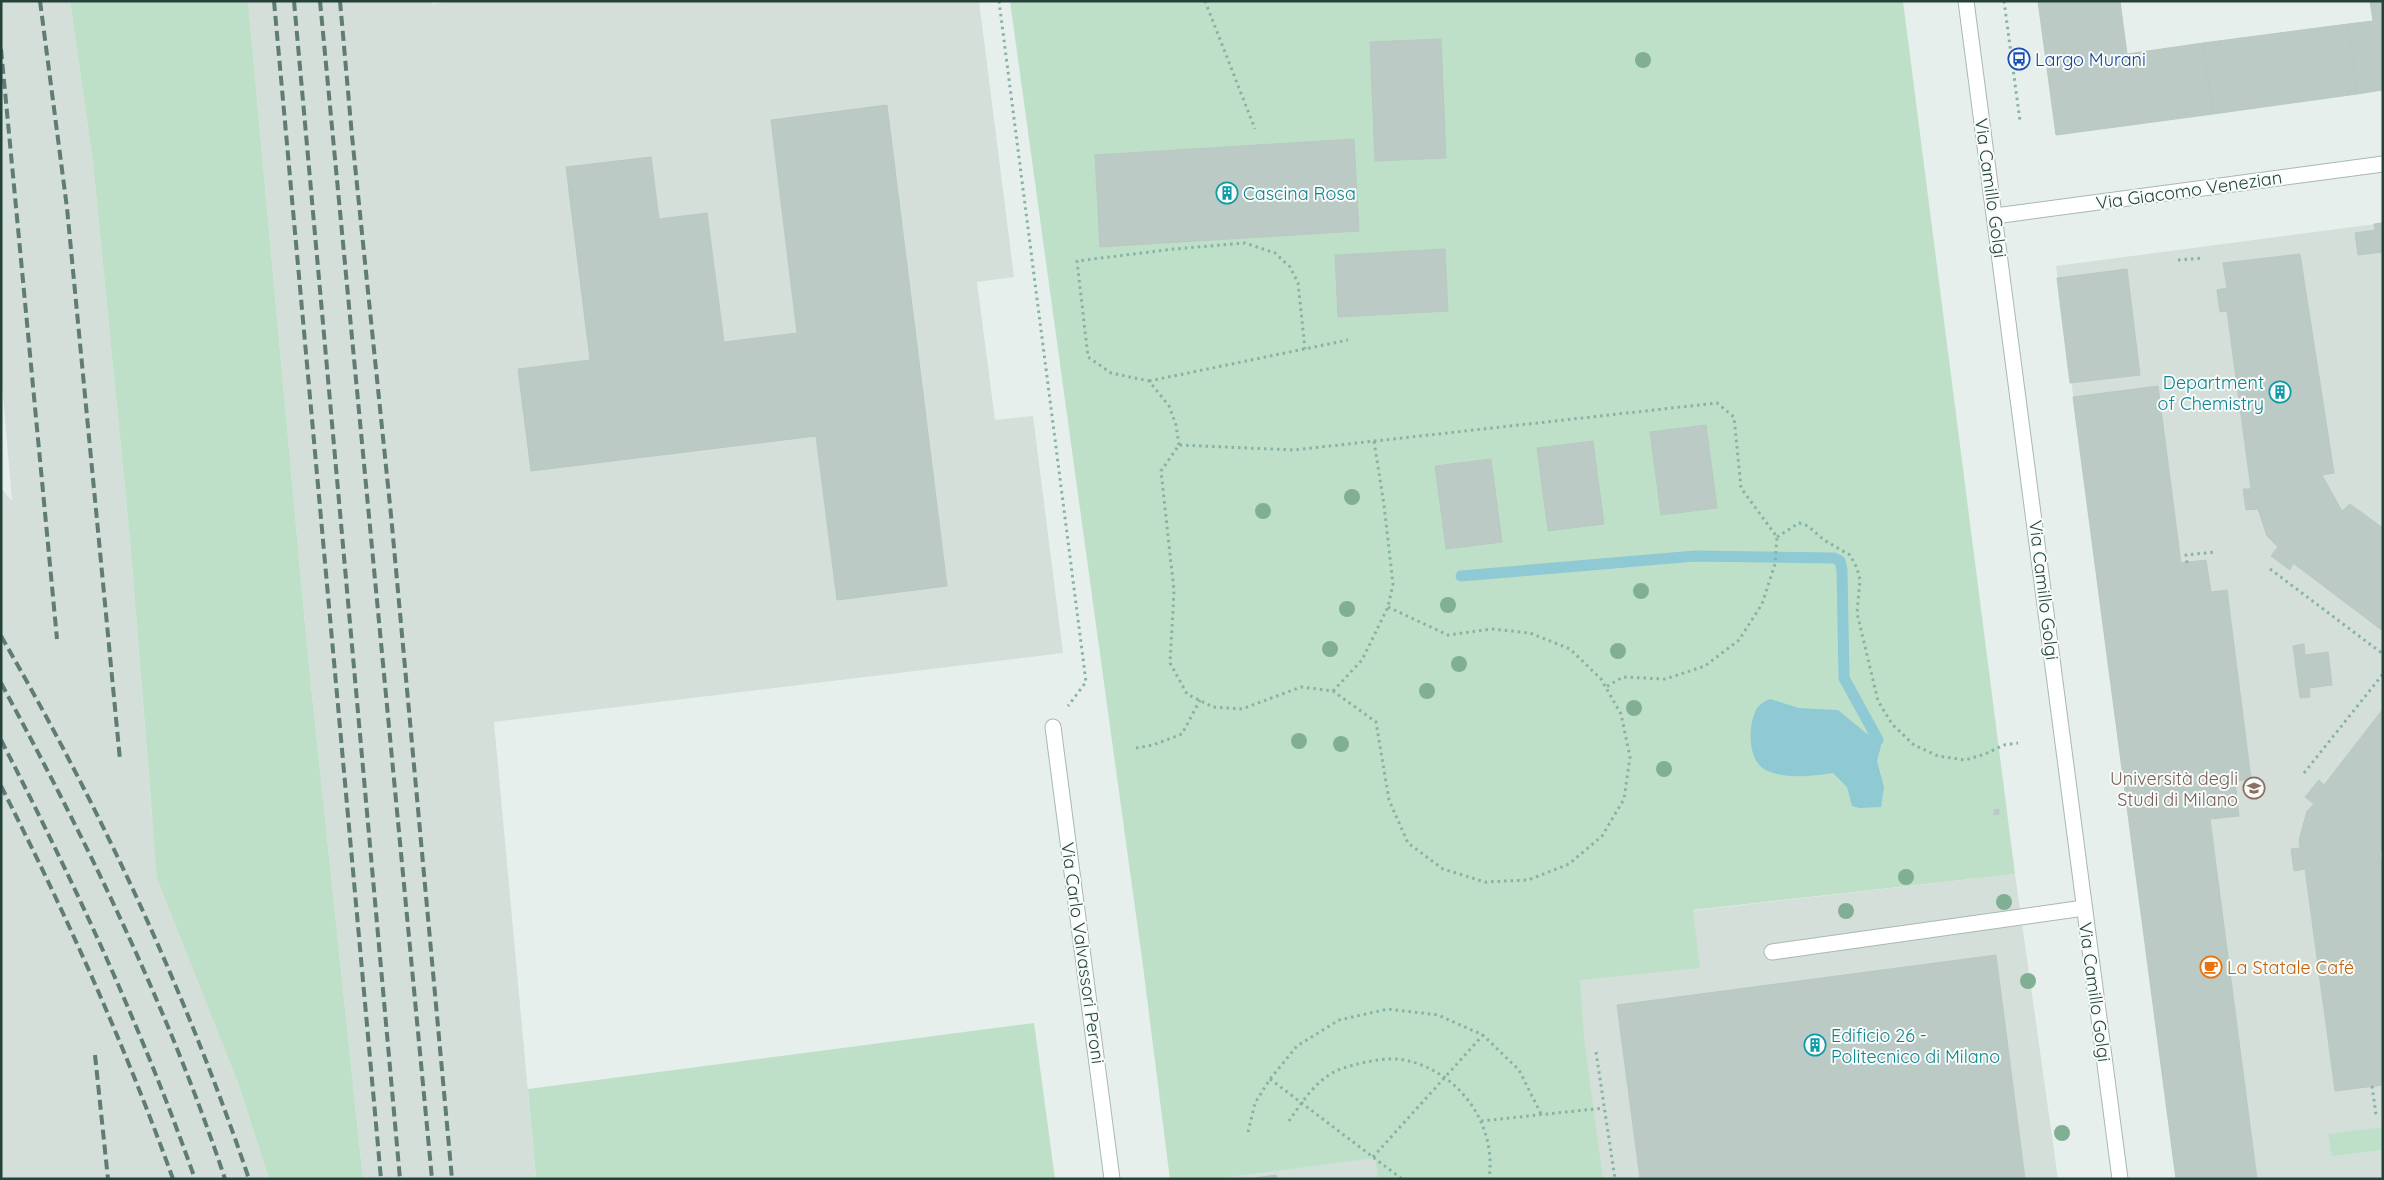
<svg xmlns="http://www.w3.org/2000/svg" width="2384" height="1180" font-family="Quicksand,sans-serif">
  <style>
    .built { fill: #d4dfda }
    .green { fill: #bfe0c8 }
    .water { fill: #8ec9d4 }
    .lines { fill: none; stroke-linecap: round; stroke-linejoin: round }
    .stream { stroke: #8ec9d4; stroke-width: 11 }
    .building { fill: #bbcac4; stroke: #b8c9c2 }
    .minor-casing { stroke: #a8b8b2; stroke-width: 17 }
    .path { stroke: #86b3a5; stroke-width: 3; stroke-dasharray: 2.5 4; stroke-linecap: butt }
    .minor { stroke: #fff; stroke-width: 15 }
    .rail { stroke: #5f7d75; stroke-width: 4; stroke-dasharray: 10 5; stroke-linecap: butt }
    .tree { fill: #80af93 }
    .labels { text-anchor: middle; dominant-baseline: central; stroke-width: 4; stroke-linejoin: round; paint-order: stroke }
    .transit-label { font-size: 18px; fill: #164399; stroke: #f7fbf9; text-anchor: start }
    .street-label { font-size: 18px; fill: #24423a; stroke: #f7fbf9 }
    .culture-label { font-size: 18px; fill: #0d838f; stroke: #f7fbf9; text-anchor: start }
    .education-label { font-size: 18px; fill: #785e54; stroke: #f7fbf9; text-anchor: end }
    .food-label { font-size: 18px; fill: #c56008; stroke: #f7fbf9; text-anchor: start }
  </style>
  <rect width="100%" height="100%" fill="#e6efeb"/>
  <g class="built">
    <polygon points="1,1 70,1 93,163 130,540 152,818 269,1179 1,1179 1,488 12,501 1,372"/>
    <polygon points="248,1 431,1 432,4 454,1 979,1 1014,277 977,282 995,420 1033,416 1063,653 494,722 536,1179 363,1179 308,656"/>
    <polygon points="2383,223 2383,1179 2176,1179 2056,266"/>
    <polygon points="2015,874 2058,1179 1170,1179 1144,973"/>
  </g>
  <g class="green">
    <polygon points="70,1 248,1 308,656 363,1179 269,1179 237,1080 157,878 130,540 93,163"/>
    <polygon points="1010,1 1903,1 2015,874 1693,910 1700,968 1580,980 1584,1037 1603,1179 1378,1179 1375,1158 1213,1179 1170,1179 1144,973"/>
    <polygon points="1034,1023 1055,1179 536,1179 528,1089"/>
    <polygon points="2383,1127 2383,1150 2332,1156 2328,1134"/>
  </g>
  <path class="water" d="M1770,699L1799,708L1838,710L1866,733L1878,740L1881,746L1877,761L1884,787L1881,807L1860,808L1852,806L1847,787L1833,773C1813,776 1782,780 1764,769C1747,759 1748,723 1757,708C1760,704 1765,701 1770,699Z"/>
  <g class="lines">
    <polyline class="stream" points="1461,576 1695,556 1834,558 1840,561 1842,570 1844,678 1878,740"/>
  </g>
  <g class="building">
    <polygon points="2038,1 2120,1 2127,54 2203,43 2213,114 2056,135"/>
    <polygon points="2370,1 2383,1 2383,95 2382,90 2357,94 2348,24 2373,21"/>
    <polygon points="2348,24 2357,94 2213,114 2203,43"/>
    <polygon points="1441,39 1446,158 1375,161 1370,42"/>
    <polygon points="887,105 947,586 837,600 816,436 531,471 518,369 590,360 566,167 651,157 659,219 707,213 724,342 797,333 771,120"/>
    <polygon points="1354,139 1359,231 1100,247 1095,155"/>
    <polygon points="2383,223 2383,252 2358,255 2355,233 2375,230 2374,224"/>
    <polygon points="1445,249 1448,311 1338,317 1335,255"/>
    <polygon points="2300,254 2334,473 2322,475 2342,511 2350,504 2383,528 2383,631 2293,563 2290,570 2271,556 2278,547 2267,536 2258,509 2246,510 2243,489 2251,489 2227,311 2220,312 2217,290 2227,288 2223,263"/>
    <polygon points="2127,269 2140,375 2070,383 2057,278"/>
    <polygon points="2158,386 2181,563 2206,560 2211,592 2227,590 2251,779 2235,781 2239,816 2210,819 2257,1179 2176,1179 2073,397"/>
    <polygon points="1706,425 1717,508 1661,515 1650,432"/>
    <polygon points="1593,441 1604,524 1548,531 1537,448"/>
    <polygon points="1491,459 1502,542 1446,549 1435,466"/>
    <polygon points="2304,644 2305,655 2328,652 2332,685 2309,688 2310,697 2300,698 2293,646"/>
    <polygon points="2383,709 2383,850 2380,854 2383,874 2383,1085 2335,1091 2305,869 2294,871 2291,849 2300,848 2299,840 2307,811 2314,804 2305,797 2319,780 2324,785"/>
    <polygon points="1999,809 1999,814 1994,815 1994,810"/>
    <polygon points="1996,955 2025,1179 1640,1179 1617,1005"/>
    <polygon points="1276,1175 1277,1179 1247,1179"/>
  </g>
  <g class="lines">
    <g class="minor-casing">
      <g id="minor">
        <polyline points="1966,1 2120,1179"/>
        <polyline points="1995,216 2383,164"/>
        <polyline points="1053,727 1112,1179"/>
        <polyline points="1772,952 2084,908"/>
      </g>
    </g>
    <g class="path">
      <polyline points="999,1 1086,682 1068,706"/>
      <polyline points="1205,1 1255,129"/>
      <polyline points="2004,1 2020,121"/>
      <polyline points="2178,260 2203,258"/>
      <polyline points="1149,381 1348,340"/>
      <polyline points="1179,445 1176,425 1169,406 1149,381 1111,373 1088,357 1077,261 1174,249 1245,243 1275,253 1290,267 1298,283 1305,349"/>
      <polyline points="1777,537 1799,523 1808,526 1824,540 1850,555 1857,568 1860,580 1857,613 1878,701 1892,724 1914,745 1938,756 1965,760 1985,754 2004,745 2018,743"/>
      <polyline points="2187,563 2186,555 2215,552"/>
      <polyline points="2270,569 2383,654"/>
      <polyline points="1388,607 1448,635 1492,629 1530,633 1570,649 1601,679 1621,714 1630,757 1624,799 1602,836 1569,864 1528,880 1485,882 1443,869 1408,843 1389,800 1376,722 1333,691 1301,687 1242,709 1213,707 1187,694 1170,663 1174,591 1161,471 1179,445 1294,450 1717,403 1734,417 1741,488 1777,537 1775,564 1762,604 1739,640 1705,666 1665,679 1623,677 1606,687"/>
      <polyline points="1333,691 1362,660 1388,607 1393,584 1384,505 1374,441"/>
      <polyline points="1136,748 1153,745 1182,734 1200,700"/>
      <polyline points="2304,773 2383,674"/>
      <polyline points="1596,1052 1615,1179"/>
      <polyline points="1270,1079 1402,1179"/>
      <polyline points="2372,1086 2376,1115"/>
      <path d="M1289,1121C1302,1102 1316,1080 1338,1070C1357,1063 1390,1055 1409,1061C1461,1074 1497,1126 1489,1179"/>
      <polyline points="1481,1121 1604,1108"/>
      <polyline points="1248,1132 1255,1103 1270,1079 1297,1046 1339,1020 1388,1009 1438,1015 1483,1035 1519,1070 1541,1114"/>
      <polyline points="1373,1157 1483,1035"/>
    </g>
    <use href="#minor" class="minor"/>
    <g class="rail">
      <polyline points="40,1 67,208 120,760"/>
      <polyline points="274,1 381,1179"/>
      <polyline points="294,1 400,1179"/>
      <polyline points="320,1 432,1179"/>
      <polyline points="340,1 352,136 391,515 452,1179"/>
      <polyline points="1,49 57,639"/>
      <path d="M1,636C100,807 186,992 249,1179"/>
      <path d="M1,683C87,842 168,1007 225,1179"/>
      <path d="M1,740C74,882 142,1028 195,1179"/>
      <path d="M1,786C66,914 124,1043 173,1179"/>
      <polyline points="95,1055 108,1179"/>
    </g>
  </g>
  <g class="tree">
    <circle cx="1643" cy="60" r="8"/>
    <circle cx="1352" cy="497" r="8"/>
    <circle cx="1263" cy="511" r="8"/>
    <circle cx="1641" cy="591" r="8"/>
    <circle cx="1448" cy="605" r="8"/>
    <circle cx="1347" cy="609" r="8"/>
    <circle cx="1330" cy="649" r="8"/>
    <circle cx="1618" cy="651" r="8"/>
    <circle cx="1459" cy="664" r="8"/>
    <circle cx="1427" cy="691" r="8"/>
    <circle cx="1634" cy="708" r="8"/>
    <circle cx="1299" cy="741" r="8"/>
    <circle cx="1341" cy="744" r="8"/>
    <circle cx="1664" cy="769" r="8"/>
    <circle cx="1906" cy="877" r="8"/>
    <circle cx="2004" cy="902" r="8"/>
    <circle cx="1846" cy="911" r="8"/>
    <circle cx="2028" cy="981" r="8"/>
    <circle cx="2062" cy="1133" r="8"/>
  </g>
  <defs>
    <g id="bus-ring" transform="scale(1.125)"><circle r="9.5" fill="#f7fbf9" stroke="#1a4fb4" stroke-width="1.5"/><path d="M-5-6H5V4H4V6H2V4H-2V6H-4V4H-5ZM-3.5-4V0h7V-4ZM-3.5 1.2v1.5H-2V1.2ZM2 1.2v1.5H3.5V1.2Z" fill="#1a4fb4"/></g>
    <g id="building-ring" transform="scale(1.125)"><circle r="9.5" fill="#f7fbf9" stroke="#0f9aa8" stroke-width="1.5"/><path d="M-4-6H4V6H1V3H-1V6H-4ZM-2.5-4.3h1.7v1.8h-1.7ZM.8-4.3h1.7v1.8H.8ZM-2.5-1h1.7V.8h-1.7ZM.8-1h1.7V.8H.8Z" fill="#0f9aa8"/></g>
    <g id="university-ring" transform="scale(1.125)"><circle r="9.5" fill="#f7fbf9" stroke="#8d6e63" stroke-width="1.5"/><path d="M0-5L7-2L0 1L-7-2ZM-4 1L0 2.5L4 1V4Q0 6-4 4Z" fill="#8d6e63"/></g>
    <g id="cafe-ring" transform="scale(1.125)"><circle r="9.5" fill="#f7fbf9" stroke="#e8710a" stroke-width="1.5"/><path d="M-5.5-4.5H6V0H3Q3 3.5 0 3.5H-2.5Q-5.5 3.5-5.5 0ZM3-3.2v2h1.7v-2ZM-6 4.5H4V6H-6Z" fill="#e8710a"/></g>
  </defs>
  <g fill-rule="evenodd">
    <use href="#bus-ring" x="2019" y="59"/>
    <use href="#building-ring" x="1227" y="193"/>
    <use href="#building-ring" x="2280" y="392"/>
    <use href="#university-ring" x="2254" y="788"/>
    <use href="#cafe-ring" x="2211" y="967"/>
    <use href="#building-ring" x="1815" y="1045"/>
  </g>
  <g class="labels">
    <g class="transit-label">
      <text x="2035" y="59">Largo Murani</text>
    </g>
    <g class="street-label">
      <text transform="translate(1991 188) rotate(82)">Via Camillo Golgi</text>
      <text transform="translate(2189 190) rotate(-8)">Via Giacomo Venezian</text>
      <text transform="translate(2044 590) rotate(83)">Via Camillo Golgi</text>
      <text transform="translate(1083 953) rotate(82)">Via Carlo Valvassori Peroni</text>
      <text transform="translate(2095 992) rotate(82)">Via Camillo Golgi</text>
    </g>
    <g class="culture-label">
      <text x="1243" y="193">Cascina Rosa</text>
      <text x="2264" y="382" text-anchor="end">Department<tspan x="2264" dy="21">of Chemistry</tspan></text>
      <text x="1831" y="1035">Edificio 26 -<tspan x="1831" dy="21">Politecnico di Milano</tspan></text>
    </g>
    <g class="education-label">
      <text x="2238" y="778">Università degli<tspan x="2238" dy="21">Studi di Milano</tspan></text>
    </g>
    <g class="food-label">
      <text x="2227" y="967">La Statale Café</text>
    </g>
  </g>
  <rect width="2384" height="1180" fill="none" stroke="#24423a" stroke-width="5"/>
</svg>
